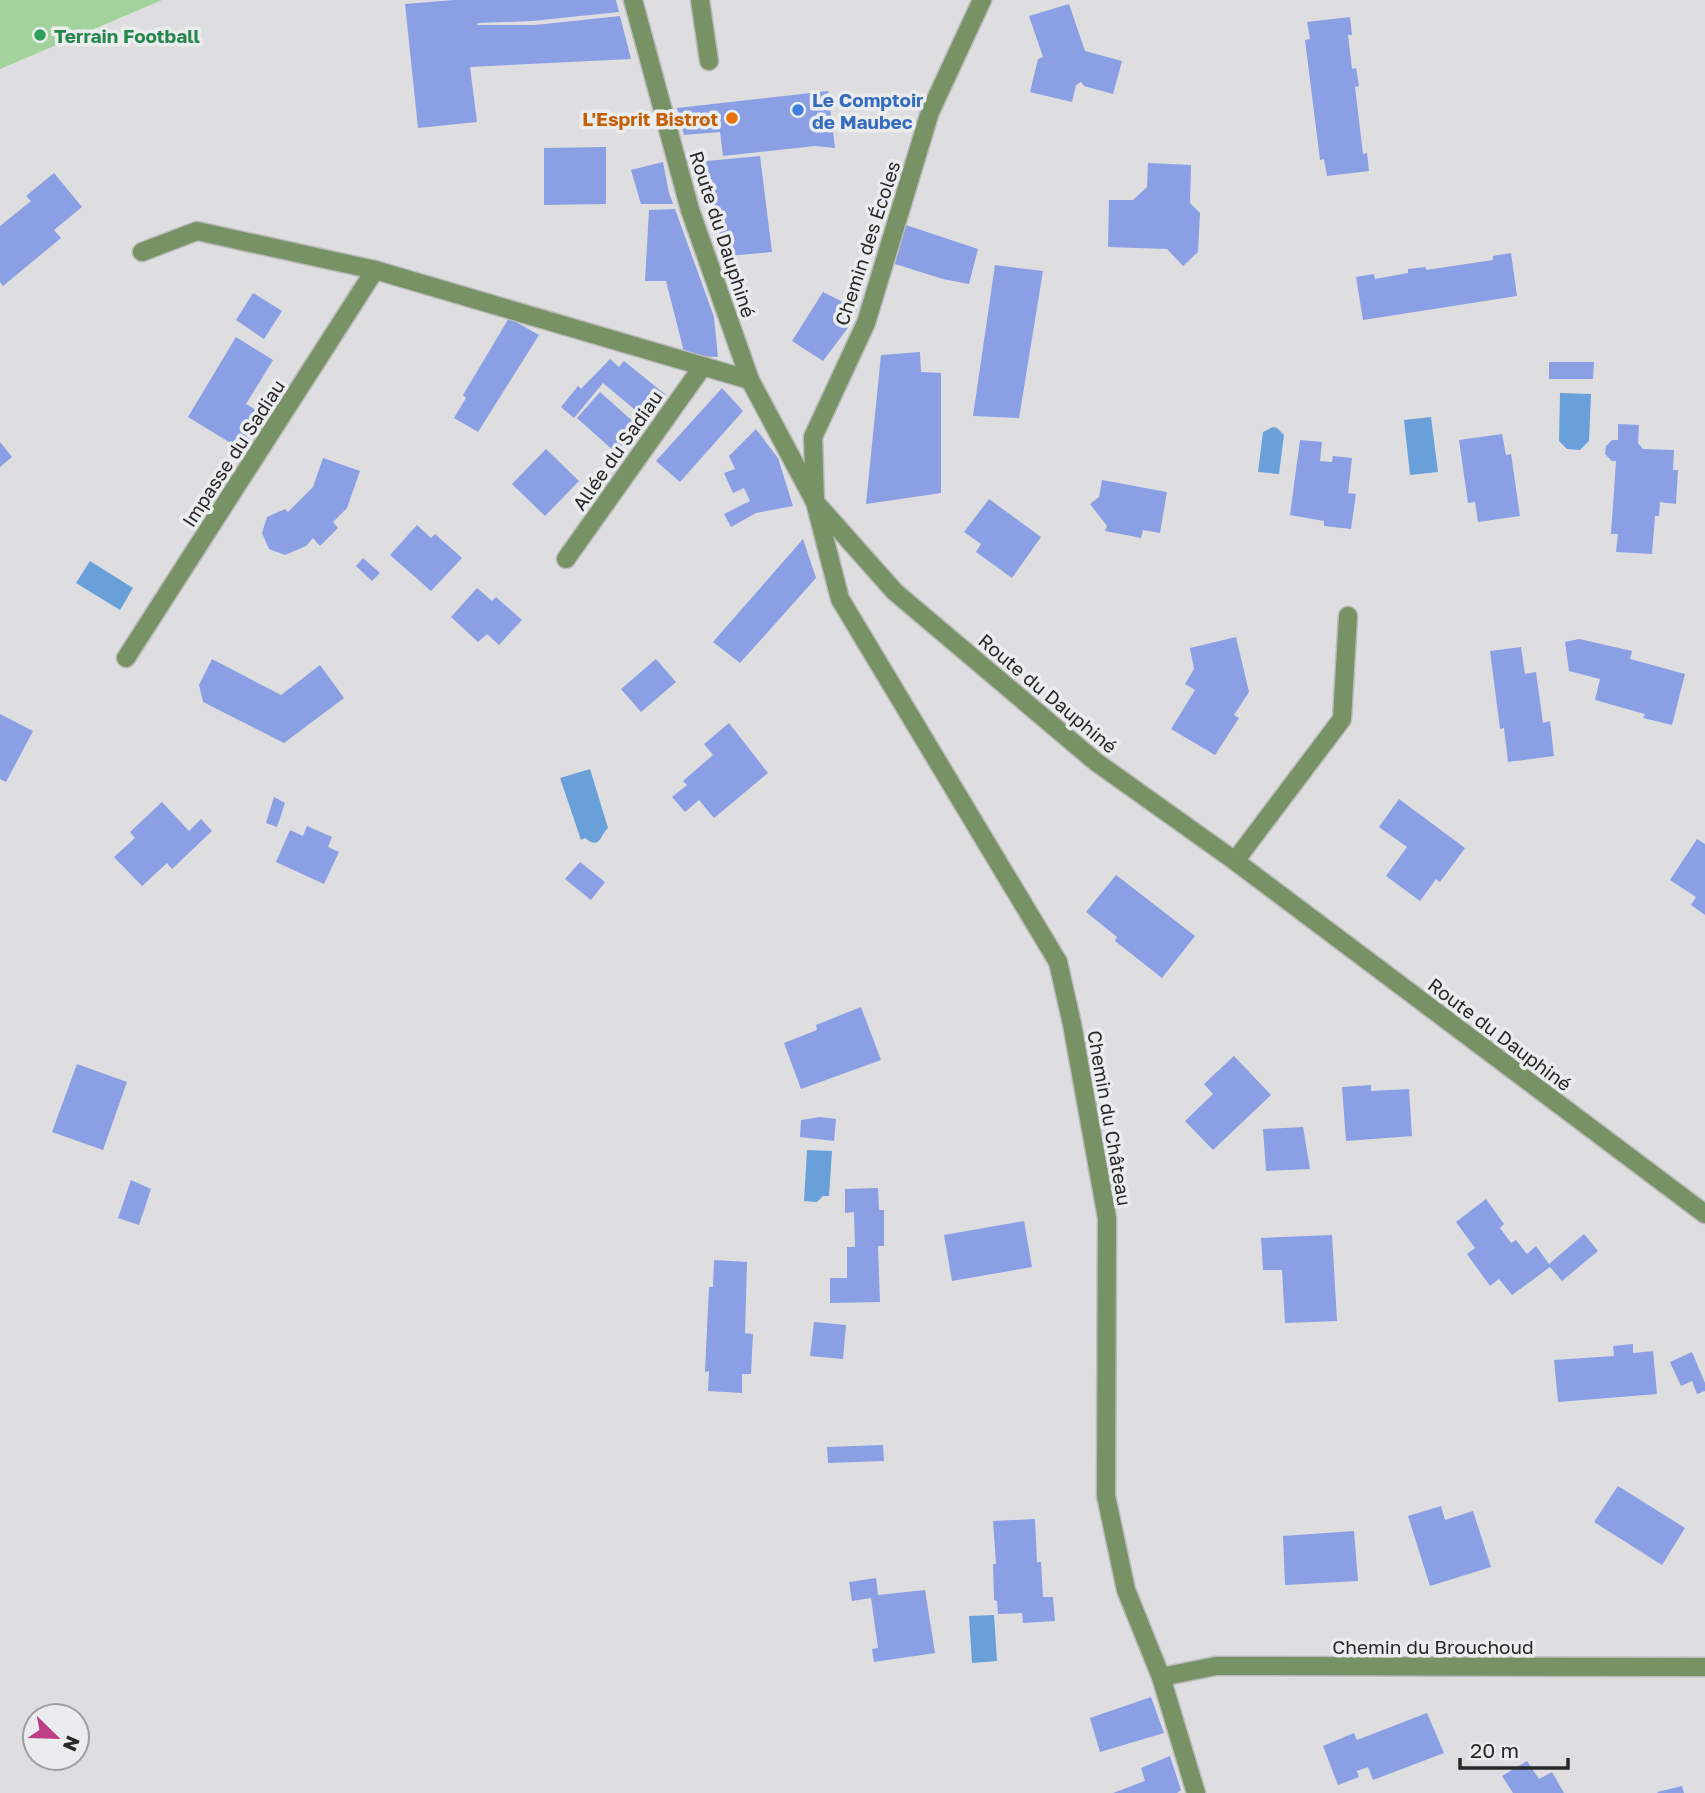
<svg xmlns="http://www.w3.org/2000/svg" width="1705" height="1793" font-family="'Golos Text',sans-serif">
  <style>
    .green { fill: #a3d29c }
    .water { fill: #69a0da }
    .building { fill: #8a9fe4 }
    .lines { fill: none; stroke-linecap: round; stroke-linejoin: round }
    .minor-casing { stroke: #bababb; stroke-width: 21 }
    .minor { stroke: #779365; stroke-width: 18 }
    .leisure-dot { fill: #2e9e5b; stroke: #ebeced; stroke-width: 2.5 }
    .shop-dot { fill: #3f7fe0; stroke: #ebeced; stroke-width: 2.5 }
    .food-dot { fill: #e8710a; stroke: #ebeced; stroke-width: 2.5 }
    .labels { text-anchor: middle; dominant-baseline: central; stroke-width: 7; stroke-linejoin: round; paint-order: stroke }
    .leisure-label { font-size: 19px; font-weight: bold; fill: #27864d; stroke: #ebeced; text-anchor: start }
    .shop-label { font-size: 19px; font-weight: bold; fill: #366cbe; stroke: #ebeced; text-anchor: start }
    .food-label { font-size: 19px; font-weight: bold; fill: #c56008; stroke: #ebeced; text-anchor: end }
    .street-label { font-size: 19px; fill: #282829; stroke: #ebeced }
  </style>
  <rect width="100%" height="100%" fill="#dedee0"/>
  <polygon class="green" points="0,0 162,0 0,69"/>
  <g class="water">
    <polygon points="1560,393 1591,394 1589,441 1580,450 1567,449 1559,441"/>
    <polygon points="1431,417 1438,472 1410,475 1404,420"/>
    <polygon points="1273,427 1277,428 1284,435 1279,474 1258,472 1263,432"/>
    <polygon points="90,561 133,588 120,610 76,583"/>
    <path d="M590,769L608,828C600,834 601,851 585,838L581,840L560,778Z"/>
    <polygon points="807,1150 832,1151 829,1196 823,1196 817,1202 804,1201"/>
    <polygon points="994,1615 997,1661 972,1663 969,1616"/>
  </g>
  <g class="building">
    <polygon points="454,0 616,0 619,12 532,21 478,23 477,25 535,25 620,16 631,59 470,67 477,122 418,128 405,4"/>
    <polygon points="1069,4 1085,51 1122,61 1113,94 1084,86 1081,82 1076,85 1072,102 1030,92 1038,59 1043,57 1029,16"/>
    <polygon points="1350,17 1352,35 1348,35 1352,69 1356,68 1359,86 1355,87 1363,154 1367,153 1369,171 1327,176 1324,159 1320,160 1305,40 1310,39 1307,22"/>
    <polygon points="828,91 835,148 815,146 723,156 720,132 684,135 677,108"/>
    <polygon points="606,147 606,204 544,205 544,148"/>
    <polygon points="760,156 772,252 727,256 696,162"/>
    <polygon points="663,162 669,193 673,204 641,204 631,170"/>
    <polygon points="1148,163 1191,165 1190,203 1200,213 1198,252 1183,266 1167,249 1108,247 1109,200 1133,200 1147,187"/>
    <polygon points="54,173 82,207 54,230 61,238 3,286 0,282 0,226 31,201 26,196"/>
    <polygon points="675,209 714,317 718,357 685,356 666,281 645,281 649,210"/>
    <polygon points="906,225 978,249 969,284 943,279 895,264"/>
    <polygon points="1511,253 1517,296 1363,320 1356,277 1374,274 1375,279 1408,273 1408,269 1426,267 1426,270 1493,260 1493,256"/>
    <polygon points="995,265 1043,271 1019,418 973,416"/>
    <polygon points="823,292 857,309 847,329 823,361 792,341"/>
    <polygon points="253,293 282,311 264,339 236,320"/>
    <polygon points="509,318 539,335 478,432 454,418 466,398 463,395"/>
    <polygon points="236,337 273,360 246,404 264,415 242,450 188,417"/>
    <polygon points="920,352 921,372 941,373 941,493 866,504 881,355"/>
    <polygon points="610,359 619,367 624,361 666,395 646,419 603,383 574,418 561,407 578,386 581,389"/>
    <polygon points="1549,362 1594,362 1593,379 1549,379"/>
    <polygon points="722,388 743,411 680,482 656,461"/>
    <polygon points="600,392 638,426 616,453 577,418"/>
    <polygon points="1618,424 1639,425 1638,443 1643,449 1674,450 1673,470 1678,470 1676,504 1660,502 1659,516 1655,516 1652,554 1616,552 1618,534 1611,534 1616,461 1612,461 1605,454 1606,446 1612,440 1618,440"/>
    <polygon points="756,429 778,458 793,506 756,513 731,527 724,514 750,501 744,488 733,493 724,473 735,469 729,456"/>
    <polygon points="1502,434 1506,455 1511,454 1520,516 1478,522 1475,502 1468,503 1459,440"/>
    <polygon points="1300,440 1322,442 1320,461 1332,462 1333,456 1352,458 1348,493 1356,494 1351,529 1324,526 1324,521 1290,515"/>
    <polygon points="0,442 12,457 0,467"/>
    <polygon points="546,449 579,481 545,516 512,484"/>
    <polygon points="323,458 360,471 347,508 333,522 338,528 320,546 313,538 306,546 285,555 269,549 262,533 267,517 285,509 288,512 313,487"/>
    <polygon points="1102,480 1167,492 1160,533 1143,530 1141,538 1105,531 1107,526 1090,504 1099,497"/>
    <polygon points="989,499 1041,537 1012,578 976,552 981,544 964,532"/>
    <polygon points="417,525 431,538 435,534 462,558 431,591 390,555"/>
    <polygon points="803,539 816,578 740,663 713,642"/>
    <polygon points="363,558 380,573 372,581 356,566"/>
    <polygon points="477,588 492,601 496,597 522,620 499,645 487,634 478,642 451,617"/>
    <polygon points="1236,637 1249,692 1234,715 1239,718 1215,755 1171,729 1195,690 1185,684 1194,669 1190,648"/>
    <polygon points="1579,639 1632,651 1630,659 1685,674 1672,725 1643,718 1645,714 1595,700 1600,679 1569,671 1565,642"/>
    <polygon points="1521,647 1525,674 1536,672 1543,723 1550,721 1554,756 1508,762 1504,728 1500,729 1490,651"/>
    <polygon points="212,659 281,695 320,665 344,698 284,743 203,702 199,685"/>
    <polygon points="656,659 676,682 641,712 621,689"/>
    <polygon points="0,714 33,731 6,782 0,779"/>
    <polygon points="729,723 768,773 714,818 699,800 685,812 672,797 687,785 683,781 713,755 704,744"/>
    <polygon points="274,797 285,803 277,827 266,823"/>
    <polygon points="1399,799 1465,848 1440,882 1436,879 1420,901 1386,876 1407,847 1379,827"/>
    <polygon points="162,802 189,831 201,819 212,831 172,869 167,863 142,886 114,857 135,838 130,832"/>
    <polygon points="307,826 332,837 328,847 339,852 324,884 276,862 290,830 303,836"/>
    <polygon points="1697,839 1705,844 1705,915 1691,905 1696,897 1670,880"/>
    <polygon points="580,862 605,882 591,900 565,879"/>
    <polygon points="1116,875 1195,936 1162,978 1115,941 1117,937 1086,912"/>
    <polygon points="861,1007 881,1060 801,1089 784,1043 817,1030 816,1025"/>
    <polygon points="1234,1056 1271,1095 1213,1150 1185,1121 1213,1094 1204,1084"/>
    <polygon points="77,1064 127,1082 103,1150 52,1132"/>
    <polygon points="1371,1085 1371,1091 1409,1089 1412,1136 1346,1141 1342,1087"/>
    <polygon points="820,1117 836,1119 834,1141 800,1137 801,1120"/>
    <polygon points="1303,1127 1310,1169 1266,1171 1263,1129"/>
    <polygon points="131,1180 151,1189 139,1225 118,1218"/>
    <polygon points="878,1188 879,1210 884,1210 884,1246 878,1246 880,1302 830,1303 830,1278 847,1278 847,1247 855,1247 854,1212 845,1213 845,1189"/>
    <polygon points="1486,1199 1504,1224 1500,1228 1511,1243 1516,1240 1527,1254 1536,1246 1549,1264 1584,1234 1598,1251 1562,1281 1550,1267 1512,1295 1499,1279 1490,1286 1467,1254 1475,1248 1456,1222"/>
    <polygon points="1024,1221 1032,1267 952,1281 944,1235"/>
    <polygon points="1332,1235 1337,1321 1285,1323 1282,1270 1263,1270 1261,1238"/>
    <polygon points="714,1260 747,1262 745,1333 753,1334 751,1374 742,1374 742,1393 708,1391 709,1371 705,1372 709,1287 713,1287"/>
    <polygon points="814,1322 846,1325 843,1359 810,1356"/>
    <polygon points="1633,1344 1633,1353 1653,1351 1657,1394 1558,1402 1554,1360 1614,1356 1613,1346"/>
    <polygon points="1692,1352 1705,1383 1705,1391 1697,1394 1692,1381 1681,1386 1670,1362"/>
    <polygon points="883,1445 884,1461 828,1463 827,1447"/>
    <polygon points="1618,1486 1685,1528 1662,1565 1594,1522"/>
    <polygon points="1441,1506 1445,1520 1473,1511 1491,1567 1430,1586 1408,1516"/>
    <polygon points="1035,1519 1037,1562 1041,1562 1043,1597 1053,1597 1055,1621 1023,1623 1022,1613 998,1614 997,1601 994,1600 993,1564 996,1564 993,1521"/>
    <polygon points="1354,1531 1358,1581 1285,1585 1283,1536"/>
    <polygon points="876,1578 878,1595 925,1590 935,1653 874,1662 872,1649 878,1648 871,1598 852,1601 849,1582"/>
    <polygon points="1151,1697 1164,1733 1100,1752 1090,1718"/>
    <polygon points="1427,1713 1444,1753 1373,1780 1368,1767 1357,1771 1359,1777 1338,1785 1323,1746 1354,1733 1357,1740"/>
    <polygon points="1170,1756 1181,1790 1177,1793 1113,1793 1145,1781 1141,1768"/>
    <polygon points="1527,1761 1539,1779 1552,1772 1564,1793 1513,1793 1502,1776"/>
    <polygon points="1682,1786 1684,1793 1658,1793 1657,1792"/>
  </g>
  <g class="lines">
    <g class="minor-casing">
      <g id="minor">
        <polyline points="633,0 690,210 750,380 815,502 895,592 1096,762 1235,861 1705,1214"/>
        <polyline points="700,0 709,61"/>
        <polyline points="982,0 930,112 866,323 813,437 815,502 840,599 1058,962 1072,1024 1107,1218 1106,1496 1126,1590 1161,1677 1196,1793"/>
        <polyline points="142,252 197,231 375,270 750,380"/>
        <polyline points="566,559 703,366"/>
        <polyline points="126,658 375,270"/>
        <polyline points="1235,861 1342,719 1348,616"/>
        <polyline points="1161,1677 1216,1666 1705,1667"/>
      </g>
    </g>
    <use href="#minor" class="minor"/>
  </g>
  <circle class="leisure-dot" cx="40" cy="35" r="7"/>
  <circle class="shop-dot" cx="798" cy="110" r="7"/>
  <circle class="food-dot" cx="732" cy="118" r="7"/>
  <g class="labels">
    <g class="leisure-label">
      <text x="54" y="35">Terrain Football</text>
    </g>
    <g class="shop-label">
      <text x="812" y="99">Le Comptoir<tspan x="812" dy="22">de Maubec</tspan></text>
    </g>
    <g class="food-label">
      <text x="718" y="118">L'Esprit Bistrot</text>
    </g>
    <g class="street-label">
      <text transform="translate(723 234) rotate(72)">Route du Dauphiné</text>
      <text transform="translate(867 243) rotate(-72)">Chemin des Écoles</text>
      <text transform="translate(617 450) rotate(-55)">Allée du Sadiau</text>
      <text transform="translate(233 453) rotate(-57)">Impasse du Sadiau</text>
      <text transform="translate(1048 693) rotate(40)">Route du Dauphiné</text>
      <text transform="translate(1500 1034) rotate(37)">Route du Dauphiné</text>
      <text transform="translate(1110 1118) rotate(80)">Chemin du Château</text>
      <text x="1433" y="1646">Chemin du Brouchoud</text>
    </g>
  </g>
  <g transform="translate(56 1737) rotate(113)"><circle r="33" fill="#ebeced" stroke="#9d9e9f" stroke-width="2"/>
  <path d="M0-5L12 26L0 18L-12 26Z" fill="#be3d87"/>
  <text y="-10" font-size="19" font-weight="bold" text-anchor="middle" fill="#282829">N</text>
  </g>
  <path d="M1460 1758v10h108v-10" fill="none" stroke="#282829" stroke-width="3.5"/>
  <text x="1470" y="1758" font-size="21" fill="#282829" stroke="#ebeced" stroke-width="5" paint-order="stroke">20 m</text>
</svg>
